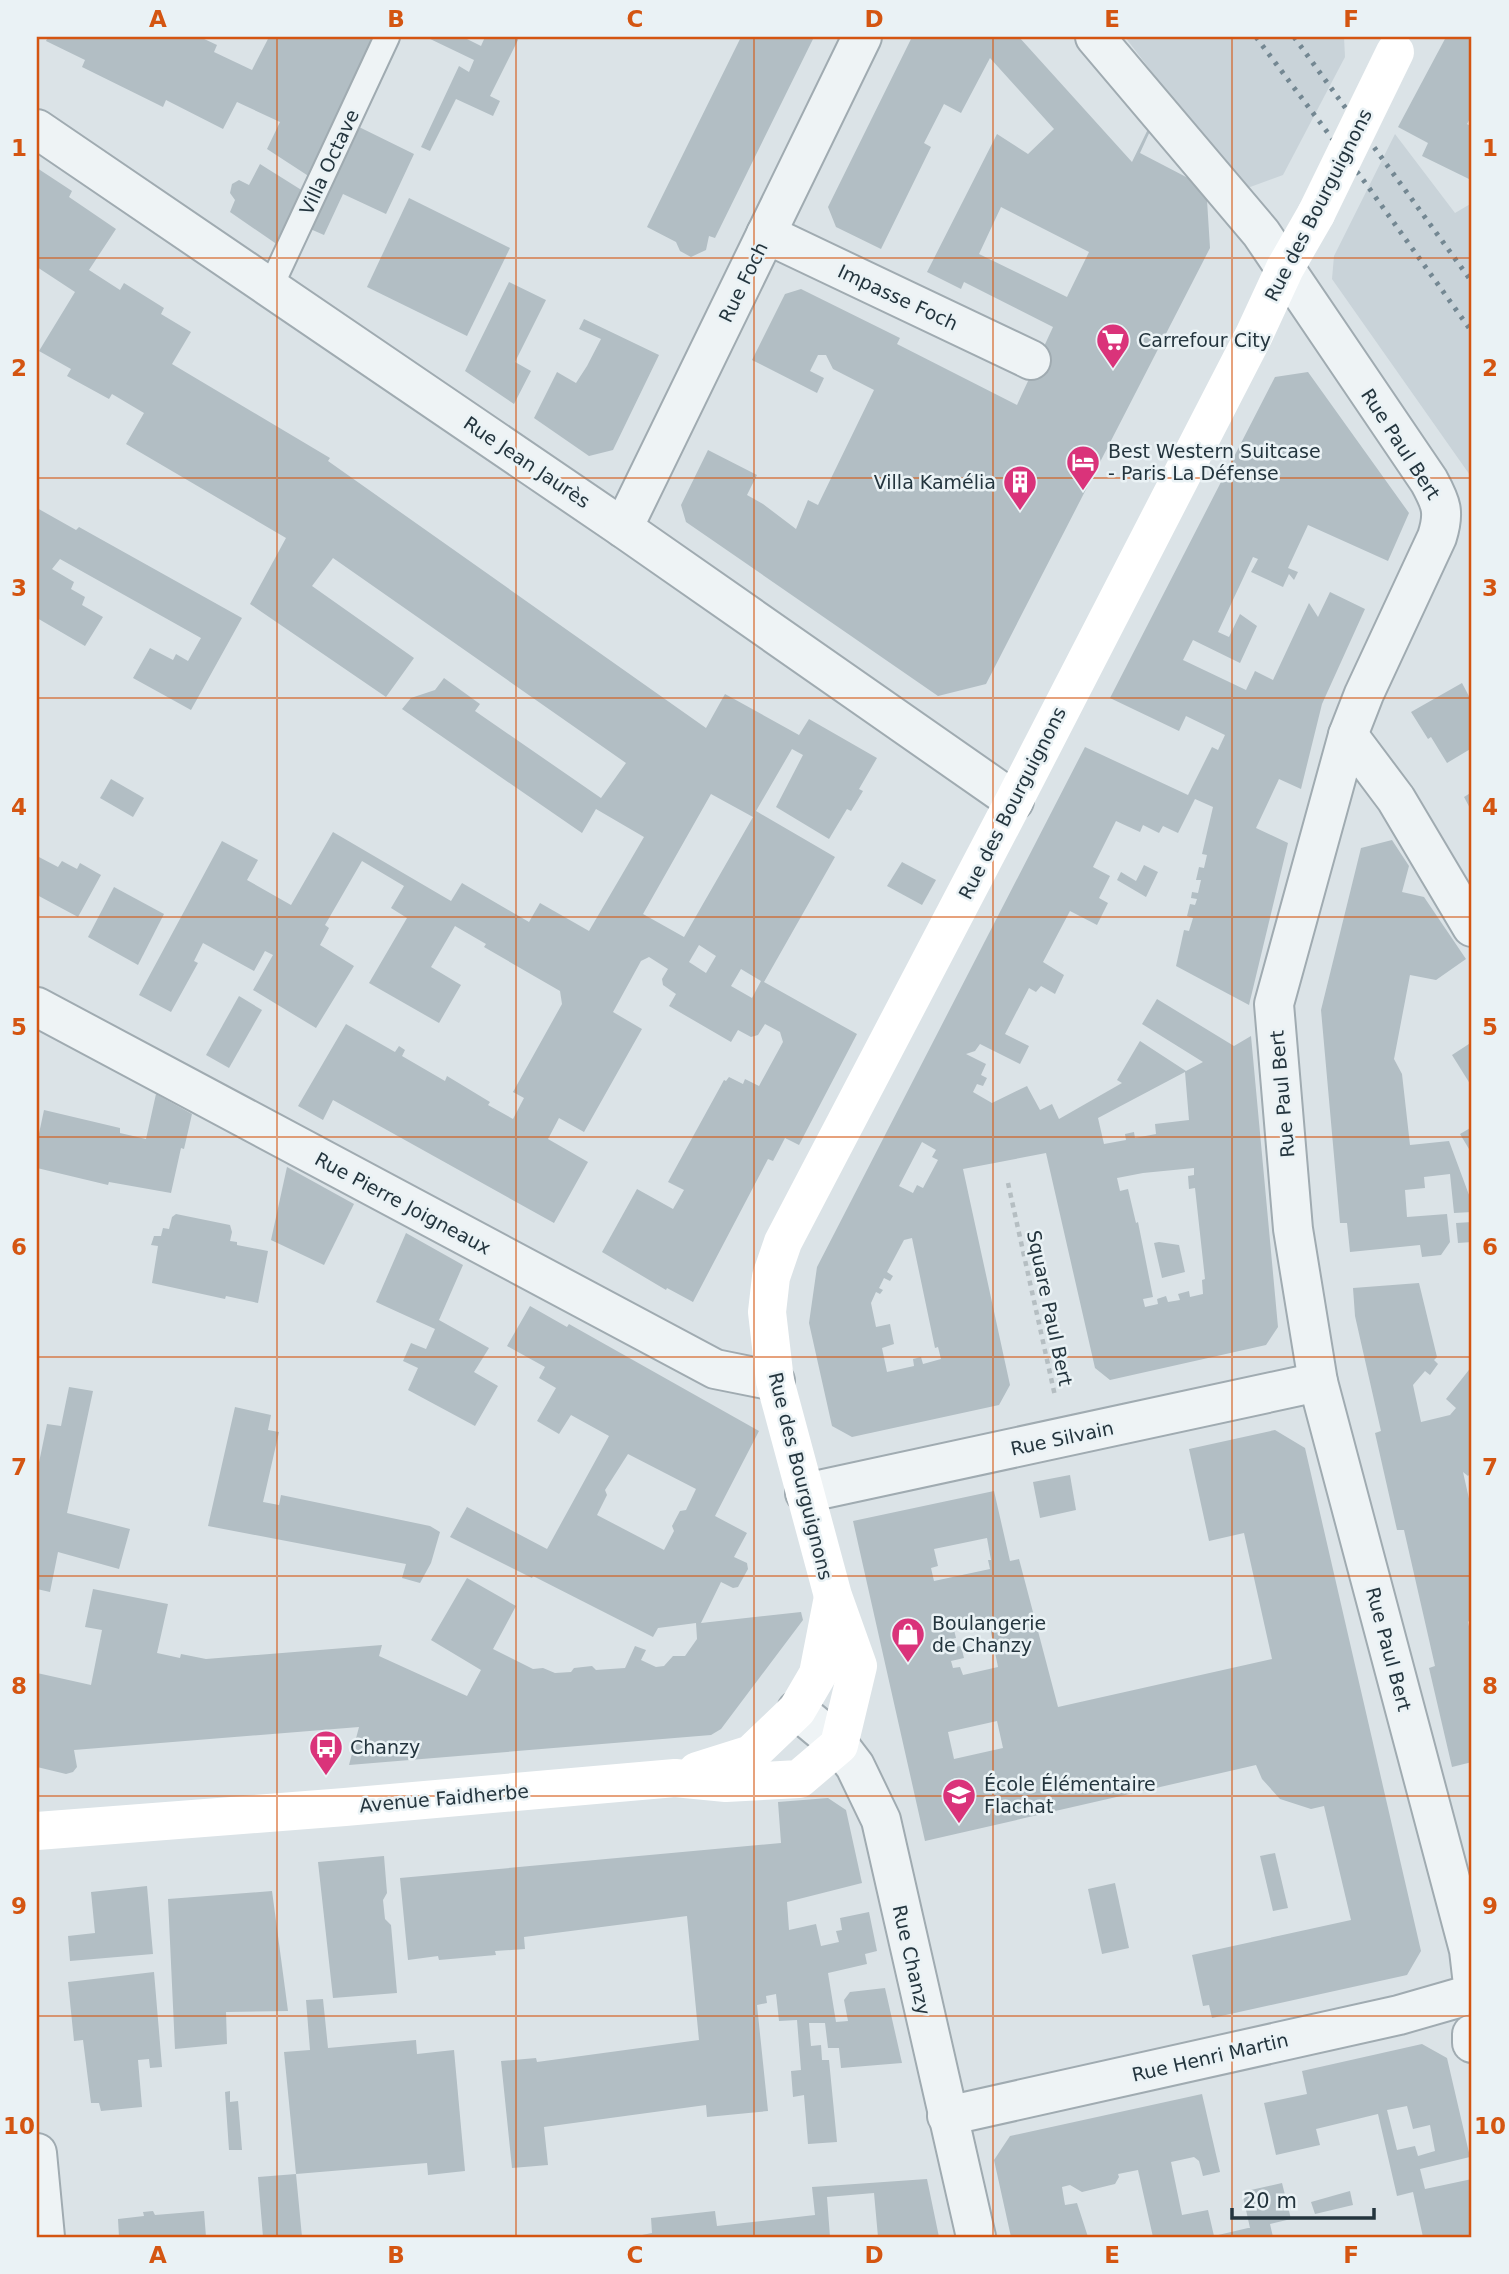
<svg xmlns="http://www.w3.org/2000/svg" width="1509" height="2274" font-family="'DejaVu Sans',sans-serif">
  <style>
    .built { fill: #c9d3d9 }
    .building { fill: #b2bec4; fill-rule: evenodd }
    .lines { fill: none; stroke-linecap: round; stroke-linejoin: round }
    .service-casing { stroke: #a0abb1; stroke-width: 28 }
    .minor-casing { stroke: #a0abb1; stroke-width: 42 }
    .tertiary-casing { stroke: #a0abb1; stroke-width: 42 }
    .path { stroke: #b5bec2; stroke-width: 4.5; stroke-dasharray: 5 5; stroke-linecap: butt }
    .service { stroke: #eef3f5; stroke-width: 24 }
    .minor { stroke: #eef3f5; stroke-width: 38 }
    .tertiary { stroke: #eef3f5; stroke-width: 38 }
    .secondary { stroke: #fff; stroke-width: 38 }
    .rail { stroke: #738792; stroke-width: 5; stroke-dasharray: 3.5 7; stroke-linecap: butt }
    .secondary-bridge { stroke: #fff; stroke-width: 38 }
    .grid { fill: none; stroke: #d45511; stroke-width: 2; stroke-opacity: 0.55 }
    .labels { text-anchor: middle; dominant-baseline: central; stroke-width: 5; stroke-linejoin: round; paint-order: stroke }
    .street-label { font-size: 19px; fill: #24353e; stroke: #eaf2f5 }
    .poi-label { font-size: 19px; fill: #24353e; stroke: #eaf2f5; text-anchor: start }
    .neatline { fill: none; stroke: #d45511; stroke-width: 2.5 }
    .grid-label { font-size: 23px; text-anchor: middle; font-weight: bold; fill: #d45511 }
  </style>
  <rect width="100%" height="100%" fill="#dbe3e7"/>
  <g class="built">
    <polygon points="1125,37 1344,37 1345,57 1283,175 1242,190"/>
    <polygon points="1395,134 1455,213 1472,203 1472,478 1332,279 1334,256"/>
  </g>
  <g class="building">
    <polygon points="48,37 200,37 217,45 214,52 252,70 269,37 371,37 375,39 310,177 267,149 280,122 237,102 223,129 166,100 163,107 82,67 85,60 46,41"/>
    <polygon points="426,37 463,37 481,46 485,37 518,37 518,40 490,96 500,101 493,116 456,99 430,151 421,147 459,66 469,72 474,60"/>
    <polygon points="741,37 814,37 715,238 709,236 706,250 691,257 680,251 676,242 647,227"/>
    <path d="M912,37H1019L1132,162L1149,127L1151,129L1140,153L1190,179L1207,200L1210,248L986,684L938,696L686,522L681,505L708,450L757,475L747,495L763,504L796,529L808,500L818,505L874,390L833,369L826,355H818L810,371L824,378L817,393L752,360L785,294L801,289L900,338L897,344L1017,405L1022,394L1053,327L964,282L961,289L927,272L997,134L1028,154L1054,129L990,58L961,113L944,104L924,143L931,147L881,249L836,227L828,207ZM1001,207L1089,252L1067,297L979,254Z"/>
    <polygon points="1446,37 1472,37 1472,115 1467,124 1472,127 1472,172 1469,179 1422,156 1428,143 1398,127"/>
    <polygon points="357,126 414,154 386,214 343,194 324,235 308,228"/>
    <polygon points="260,164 303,191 278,245 230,212 235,200 230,193 232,184 239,180 249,185"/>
    <path d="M37,168L72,191L69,197L116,229L89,270L120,290L124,283L164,308L161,314L191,332L172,364L330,458L328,461L706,728L725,694L799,735L809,719L877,758L859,789L863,791L851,811L847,809L829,839L776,807L803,755L792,749L756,811L835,857L764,982L857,1034L799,1145L785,1138L773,1161L768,1159L693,1302L667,1288L666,1290L602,1252L637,1189L673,1209L684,1190L668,1182L724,1080L726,1081L729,1077L743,1084L745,1079L759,1086L783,1042L780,1032L765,1024L758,1035L751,1037L738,1030L731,1042L669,1006L676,994L663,985L662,979L668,969L649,957L641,961L613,1012L642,1029L584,1132L559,1118L548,1139L588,1162L554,1223L333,1100L323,1120L298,1106L346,1024L395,1052L399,1046L405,1050L402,1056L445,1081L447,1076L490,1102L488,1105L513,1119L524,1098L513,1092L562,1004L560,991L484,947L486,944L455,926L431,967L461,985L439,1023L369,983L407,918L391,908L404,886L362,861L325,925L329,928L320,945L354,966L316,1028L253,990L273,955L265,951L254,971L203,943L194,961L198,963L171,1012L139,995L222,841L258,860L247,880L291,905L333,832L451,901L462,883L529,922L540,903L589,931L644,837L596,809L582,833L402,709L411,698L435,690L444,678L480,704L475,711L601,798L626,763L333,558L312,586L414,658L386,697L250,604L286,538L126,444L144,413L112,394L109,399L67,376L71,369L39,351L75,292L37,267ZM711,794L753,817L684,937L643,914ZM699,945L716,956L706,973L689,962ZM741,969L761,981L752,998L731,986Z"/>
    <polygon points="409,198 510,248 467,336 367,287"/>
    <polygon points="509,282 546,300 515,362 531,371 514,404 465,371"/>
    <polygon points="584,319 659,355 613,450 589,456 534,418 557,372 576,383 587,366 601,339 579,329"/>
    <path d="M1308,372L1409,513L1388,561L1308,525L1288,568L1298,572L1294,580L1289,574L1283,587L1251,572L1258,559L1253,557L1218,632L1229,637L1240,614L1257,626L1240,663L1193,640L1183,660L1246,690L1255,671L1273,680L1309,603L1318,617L1330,592L1365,609L1322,704L1301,789L1279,779L1256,828L1288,843L1249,1005L1176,966L1184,930L1189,931L1193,918L1187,916L1190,904L1195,905L1197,899L1191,898L1192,892L1198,893L1201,880H1196L1199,867L1204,868L1207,855L1202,854L1213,807L1195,799L1178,833L1163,826L1159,833L1143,825L1140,832L1116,821L1093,867L1110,876L1099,898L1108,903L1097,925L1070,911L1043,962L1064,975L1055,994L1041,986L1036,992L1029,988L1005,1034L1029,1046L1020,1064L980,1044L975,1051L966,1054L986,1064L981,1075L987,1078L983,1086L977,1084L973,1092L992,1103L1027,1086L1040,1110L1052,1104L1059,1119L1122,1083L1117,1080L1140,1041L1186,1071L1203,1062L1142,1024L1157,999L1234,1046L1251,1036L1278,1327L1266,1345L1110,1380L1095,1368L1046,1153L963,1169L1010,1385L999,1405L852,1437L832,1426L809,1323L817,1267L1085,747L1188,795L1212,747L1218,750L1225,735L1186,716L1179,731L1110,698L1275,377ZM1185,1072L1189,1120L1155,1124L1156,1134L1135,1138L1134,1132L1125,1134L1126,1140L1104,1144L1098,1118ZM922,1142L936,1150L932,1157L938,1160L923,1188L917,1185L913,1193L899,1186ZM1194,1168V1175L1188,1176L1189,1189L1195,1188L1205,1279L1202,1280L1203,1294L1190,1297L1189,1291L1178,1294L1180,1300L1168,1302L1166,1296L1157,1299L1158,1304L1145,1307L1143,1299L1153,1297L1138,1222L1136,1223L1128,1189L1120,1191L1117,1178L1143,1173ZM912,1238L935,1348L938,1347L941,1359L923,1364L921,1357L913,1359L914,1366L887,1372L882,1348L894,1344L890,1324L876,1327L871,1303L876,1292L880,1294L883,1290L879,1288L884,1278L890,1281L893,1276L887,1272L904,1240Z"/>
    <polygon points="37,508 76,530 79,527 242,618 191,710 133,678 150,648 173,660 176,654 188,661 201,638 60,559 52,569 74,582 71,589 85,597 82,605 103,617 85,646 37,618"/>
    <polygon points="1462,683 1472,702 1472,748 1447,763 1431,737 1428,739 1411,712"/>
    <polygon points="111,779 144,798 133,817 100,798"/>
    <polygon points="1472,792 1472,812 1464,797"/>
    <polygon points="1392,840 1409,866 1402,892 1424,897 1466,959 1436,980 1410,975 1394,1059 1402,1074 1410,1145 1449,1141 1472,1203 1472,1212 1454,1213 1450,1174 1424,1177 1425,1188 1405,1190 1407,1217 1447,1214 1450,1242 1441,1255 1422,1257 1420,1245 1350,1252 1347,1223 1340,1223 1321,1010 1361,848"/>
    <polygon points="37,856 58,867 62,861 77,869 80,863 101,875 78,917 37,895"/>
    <polygon points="902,862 936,880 922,905 887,886"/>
    <polygon points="1144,865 1158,872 1146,897 1117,880 1121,872 1136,881"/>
    <polygon points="114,887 164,914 138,965 88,937"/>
    <polygon points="239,996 262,1010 229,1068 206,1055"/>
    <polygon points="1472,1042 1472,1087 1452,1055"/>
    <polygon points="156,1094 192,1114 184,1149 181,1148 171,1193 109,1182 108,1185 37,1168 37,1143 44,1110 120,1128 120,1133 146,1139"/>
    <polygon points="1472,1127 1472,1154 1460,1134"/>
    <polygon points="287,1167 354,1204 324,1265 271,1240"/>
    <polygon points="176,1214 230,1225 232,1232 230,1241 237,1242 237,1245 268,1251 258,1303 226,1296 225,1299 152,1283 158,1246 151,1245 154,1236 161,1236 163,1228 169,1229 172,1217"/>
    <polygon points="1472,1222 1472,1242 1458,1243 1456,1223"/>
    <polygon points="406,1233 463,1265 439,1320 489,1348 474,1372 498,1386 475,1426 408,1390 418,1368 403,1361 411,1343 426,1349 435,1329 376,1302"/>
    <polygon points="1159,1242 1179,1245 1185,1272 1162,1278 1154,1243"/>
    <polygon points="1419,1283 1437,1357 1434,1360 1438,1364 1430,1375 1425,1371 1413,1385 1421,1422 1450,1415 1456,1408 1446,1399 1472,1366 1472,1471 1468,1476 1463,1472 1472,1512 1472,1617 1468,1622 1472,1640 1472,1762 1452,1767 1429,1668 1435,1666 1404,1530 1397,1530 1375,1433 1381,1431 1355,1316 1353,1288"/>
    <path d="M530,1306L567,1327L569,1324L759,1431L715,1516L747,1533L734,1557L747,1563L748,1569L738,1587L733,1588L721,1582L701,1623L801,1612L803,1620L721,1729L711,1735L349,1765L359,1727L74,1750L77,1767L73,1772L66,1774L37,1767V1673L91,1685L102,1630L85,1627L93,1589L168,1604L157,1653L180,1658L181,1654L206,1659L382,1645L379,1656L467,1696L481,1670L431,1640L467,1578L516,1606L493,1649L533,1669L543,1668L555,1673L571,1672L574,1668L592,1666L596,1670L625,1668L635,1646L646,1650L641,1660L656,1667L664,1666L673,1656H685L697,1639L696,1623L658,1628L653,1637L533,1576L532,1578L450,1537L467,1507L547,1549L609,1436L571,1415L559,1434L537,1421L556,1388L539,1378L545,1367L507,1346ZM628,1454L696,1489L686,1510L680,1511L672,1526L674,1531L664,1550L597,1515L607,1495L605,1490Z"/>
    <polygon points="69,1387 93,1391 67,1513 130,1529 119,1569 58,1552 50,1592 37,1589 37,1472 47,1424 61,1426"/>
    <polygon points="235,1407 271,1415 268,1430 279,1432 263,1502 279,1505 281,1495 430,1526 440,1532 431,1563 420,1583 402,1578 406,1564 208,1526"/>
    <path d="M1275,1430L1305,1448L1421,1951L1407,1975L1212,2018L1209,2005L1203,2006L1192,1955L1351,1920L1324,1806L1311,1809L1280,1799L1262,1779L1256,1765L925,1841L853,1521L994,1491L1010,1561L1019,1559L1058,1707L1272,1659L1244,1533L1209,1541L1189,1449ZM987,1538L991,1560H988L990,1569L934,1581L931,1568L938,1566L934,1549ZM988,1618L998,1667L963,1675L960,1667L953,1668L951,1661L964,1658L961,1646L949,1648L946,1640L956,1638L952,1622L961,1620V1625ZM997,1721L1003,1748L954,1759L948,1732Z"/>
    <polygon points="1070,1475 1076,1510 1040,1518 1033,1482"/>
    <polygon points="828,1798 846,1810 862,1883 787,1902 789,1930 816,1924 821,1946 839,1942 836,1931 842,1930 840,1918 869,1912 877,1951 865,1954 867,1964 828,1973 836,2022 848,2021 844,2000 850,1992 885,1988 902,2063 841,2068 839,2048 828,2048 825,2023 809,2023 811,2046 821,2045 822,2060 829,2060 837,2142 808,2144 804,2095 793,2097 791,2071 801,2070 797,2020 779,2021 776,1994 766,1996 767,2003 757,2005 768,2111 707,2117 706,2105 544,2127 548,2165 512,2168 501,2061 536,2058 537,2062 699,2040 687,1916 524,1937 525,1949 495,1951 496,1955 439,1960 438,1956 408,1960 400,1878 781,1843 778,1802"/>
    <polygon points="1275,1853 1288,1908 1273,1911 1260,1856"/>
    <polygon points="384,1856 387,1893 383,1900 385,1919 391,1925 397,1993 333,1998 318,1862"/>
    <polygon points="1115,1883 1129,1948 1102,1954 1088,1889"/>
    <polygon points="147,1886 153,1954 70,1961 68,1936 95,1933 91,1892"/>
    <polygon points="272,1891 288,2011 226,2012 227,2044 175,2049 168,1899"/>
    <polygon points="154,1972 162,2067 150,2068 149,2059 138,2060 142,2107 101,2111 99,2103 91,2103 83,2040 74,2041 68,1982"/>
    <polygon points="323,1999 328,2048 416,2040 417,2054 454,2050 465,2171 428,2175 427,2163 296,2174 302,2237 263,2237 258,2177 296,2174 284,2052 310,2050 306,2000"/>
    <path d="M1422,2044L1447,2058L1470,2157L1420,2169L1425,2189L1472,2179V2237H1423L1413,2192L1397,2196L1378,2114L1316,2129L1320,2145L1276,2155L1264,2103L1307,2094L1302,2071ZM1407,2106L1413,2129L1430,2125L1435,2151L1418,2156L1415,2146L1397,2150L1387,2110Z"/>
    <polygon points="230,2091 230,2102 238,2101 242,2150 229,2150 225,2092"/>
    <polygon points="1202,2094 1220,2172 1203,2176 1199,2161 1194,2157 1171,2162 1182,2215 1208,2210 1214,2236 1248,2228 1250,2228 1242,2192 1282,2183 1291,2219 1270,2224 1273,2237 1153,2237 1138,2170 1118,2174 1119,2177 1115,2184 1082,2192 1070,2185 1062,2187 1065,2205 1077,2203 1088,2237 1011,2237 994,2160 1010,2136"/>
    <polygon points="927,2179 939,2237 878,2237 874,2193 827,2197 830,2237 632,2237 652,2233 651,2218 715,2211 717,2226 815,2215 812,2187"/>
    <polygon points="1350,2191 1353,2205 1315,2214 1311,2202"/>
    <polygon points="153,2211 155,2215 204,2211 206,2237 119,2237 118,2219 144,2216 143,2212"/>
  </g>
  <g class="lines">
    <g class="service-casing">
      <polyline id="service" points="270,288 387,37"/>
    </g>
    <g class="minor-casing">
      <g id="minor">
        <path d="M1095,37L1261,233L1429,481C1441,503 1445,512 1437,537L1364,694L1348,735L1274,1004L1293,1229L1318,1382L1469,1950L1472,1976"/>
        <polyline points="37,129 623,528 1014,801"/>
        <polyline points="766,234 1031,360"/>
        <polyline points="623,528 862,37"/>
        <polyline points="1348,735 1396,799 1472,927"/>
        <polyline points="805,1493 1318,1382"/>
        <polyline points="797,1710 839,1745 855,1766 881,1820 976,2237"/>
        <polyline points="1472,2034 1472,2043"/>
        <polyline points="947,2116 1399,2015 1472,1994"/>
        <polyline points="37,2153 45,2237"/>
      </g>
    </g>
    <g class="tertiary-casing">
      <polyline id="tertiary" points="37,1007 715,1369 775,1381"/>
    </g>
    <polyline class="path" points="1008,1183 1055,1396"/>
    <use href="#service" class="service"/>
    <use href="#minor" class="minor"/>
    <use href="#tertiary" class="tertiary"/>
    <g class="secondary">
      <polyline points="697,1771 751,1754 797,1710 818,1674 833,1597"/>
      <polyline points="37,1831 345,1807 675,1778 726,1783 799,1779 839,1745 858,1666 833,1596 775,1381 767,1312 771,1277 783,1242 1014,801 1254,335 1285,268 1316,214"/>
    </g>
    <g class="rail">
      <polyline points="1256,37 1364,181 1472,332"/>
      <polyline points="1294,37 1472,282"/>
    </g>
    <polyline class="secondary-bridge" points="1316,214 1395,52"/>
  </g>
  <path class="grid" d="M277,37V2237M516,37V2237M754,37V2237M993,37V2237M1232,37V2237M37,258H1472M37,478H1472M37,698H1472M37,917H1472M37,1137H1472M37,1357H1472M37,1576H1472M37,1796H1472M37,2016H1472"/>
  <defs>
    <g id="supermarket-pin" transform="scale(1.75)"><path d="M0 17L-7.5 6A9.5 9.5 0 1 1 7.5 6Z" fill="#da337a" stroke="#eaf2f5"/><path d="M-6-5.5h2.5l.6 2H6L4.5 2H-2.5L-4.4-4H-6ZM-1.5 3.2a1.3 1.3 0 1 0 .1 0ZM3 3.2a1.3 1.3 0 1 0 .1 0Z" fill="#fff"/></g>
    <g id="hotel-pin" transform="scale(1.75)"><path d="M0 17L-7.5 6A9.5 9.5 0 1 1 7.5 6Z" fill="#da337a" stroke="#eaf2f5"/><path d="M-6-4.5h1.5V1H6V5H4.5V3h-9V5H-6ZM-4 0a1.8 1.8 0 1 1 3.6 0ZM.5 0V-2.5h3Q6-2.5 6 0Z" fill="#fff"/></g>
    <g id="building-pin" transform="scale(1.75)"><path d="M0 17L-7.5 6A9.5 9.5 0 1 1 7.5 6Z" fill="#da337a" stroke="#eaf2f5"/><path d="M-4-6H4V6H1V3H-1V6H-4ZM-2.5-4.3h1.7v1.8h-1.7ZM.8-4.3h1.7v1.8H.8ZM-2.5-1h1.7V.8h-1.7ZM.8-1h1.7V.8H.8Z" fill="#fff"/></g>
    <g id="shop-pin" transform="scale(1.75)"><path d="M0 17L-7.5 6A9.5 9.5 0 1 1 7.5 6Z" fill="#da337a" stroke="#eaf2f5"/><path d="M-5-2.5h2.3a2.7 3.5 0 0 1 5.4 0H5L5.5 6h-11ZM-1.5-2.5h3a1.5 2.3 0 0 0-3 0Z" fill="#fff"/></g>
    <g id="bus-pin" transform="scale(1.75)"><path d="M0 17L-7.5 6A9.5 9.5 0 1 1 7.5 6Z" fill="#da337a" stroke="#eaf2f5"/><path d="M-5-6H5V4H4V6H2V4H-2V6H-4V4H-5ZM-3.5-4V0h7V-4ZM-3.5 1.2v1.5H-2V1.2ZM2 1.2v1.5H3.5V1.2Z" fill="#fff"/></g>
    <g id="school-pin" transform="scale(1.75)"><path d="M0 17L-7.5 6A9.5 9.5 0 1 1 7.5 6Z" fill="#da337a" stroke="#eaf2f5"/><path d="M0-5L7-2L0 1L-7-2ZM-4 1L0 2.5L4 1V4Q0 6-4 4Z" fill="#fff"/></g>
  </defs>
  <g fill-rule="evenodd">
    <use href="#supermarket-pin" x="1113" y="340"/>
    <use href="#hotel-pin" x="1083" y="462"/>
    <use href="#building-pin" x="1020" y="482"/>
    <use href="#shop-pin" x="908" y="1634"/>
    <use href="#bus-pin" x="326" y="1747"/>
    <use href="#school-pin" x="959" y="1795"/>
  </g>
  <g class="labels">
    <g class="street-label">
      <text transform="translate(329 162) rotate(-65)">Villa Octave</text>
      <text transform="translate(1318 205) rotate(-63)">Rue des Bourguignons</text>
      <text transform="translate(743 282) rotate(-64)">Rue Foch</text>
      <text transform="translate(898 297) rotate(25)">Impasse Foch</text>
      <text transform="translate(1401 444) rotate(57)">Rue Paul Bert</text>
      <text transform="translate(527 462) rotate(34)">Rue Jean Jaurès</text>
      <text transform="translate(1012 803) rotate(-63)">Rue des Bourguignons</text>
      <text transform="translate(1282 1094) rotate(-95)">Rue Paul Bert</text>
      <text transform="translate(403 1203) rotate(28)">Rue Pierre Joigneaux</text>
      <text transform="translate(1050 1308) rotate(78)">Square Paul Bert</text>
      <text transform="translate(1062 1438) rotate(-12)">Rue Silvain</text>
      <text transform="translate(801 1476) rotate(76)">Rue des Bourguignons</text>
      <text transform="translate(1389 1649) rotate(75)">Rue Paul Bert</text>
      <text transform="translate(444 1798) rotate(-5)">Avenue Faidherbe</text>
      <text transform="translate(912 1960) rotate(77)">Rue Chanzy</text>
      <text transform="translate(1210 2057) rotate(-13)">Rue Henri Martin</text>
    </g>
    <g class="poi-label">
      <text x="1138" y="340">Carrefour City</text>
      <text x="1108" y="451">Best Western Suitcase<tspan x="1108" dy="22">- Paris La Défense</tspan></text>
      <text x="996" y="482" text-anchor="end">Villa Kamélia</text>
      <text x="932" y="1623">Boulangerie<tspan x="932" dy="22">de Chanzy</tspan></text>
      <text x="350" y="1747">Chanzy</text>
      <text x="984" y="1784">École Élémentaire<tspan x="984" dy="22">Flachat</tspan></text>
    </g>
  </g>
  <rect width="1509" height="2274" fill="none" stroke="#eaf2f5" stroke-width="77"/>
  <path d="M1232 2208v10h142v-10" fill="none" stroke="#24353e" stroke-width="3.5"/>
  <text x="1243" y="2208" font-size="21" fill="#24353e" stroke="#eaf2f5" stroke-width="5" paint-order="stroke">20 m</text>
  <rect x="38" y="38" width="1432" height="2198" class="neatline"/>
  <g class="grid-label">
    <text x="158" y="27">A</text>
    <text x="396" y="27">B</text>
    <text x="635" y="27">C</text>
    <text x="874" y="27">D</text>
    <text x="1112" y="27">E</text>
    <text x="1351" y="27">F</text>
    <text x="19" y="156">1</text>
    <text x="1490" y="156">1</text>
    <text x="19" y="376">2</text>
    <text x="1490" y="376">2</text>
    <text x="19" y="596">3</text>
    <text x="1490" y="596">3</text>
    <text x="19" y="815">4</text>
    <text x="1490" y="815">4</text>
    <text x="19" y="1035">5</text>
    <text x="1490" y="1035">5</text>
    <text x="19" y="1255">6</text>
    <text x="1490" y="1255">6</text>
    <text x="19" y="1475">7</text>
    <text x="1490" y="1475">7</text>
    <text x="19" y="1694">8</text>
    <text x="1490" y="1694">8</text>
    <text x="19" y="1914">9</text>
    <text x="1490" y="1914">9</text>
    <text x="19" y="2134">10</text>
    <text x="1490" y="2134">10</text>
    <text x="158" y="2263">A</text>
    <text x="396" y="2263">B</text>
    <text x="635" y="2263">C</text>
    <text x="874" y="2263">D</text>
    <text x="1112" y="2263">E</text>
    <text x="1351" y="2263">F</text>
  </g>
</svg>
